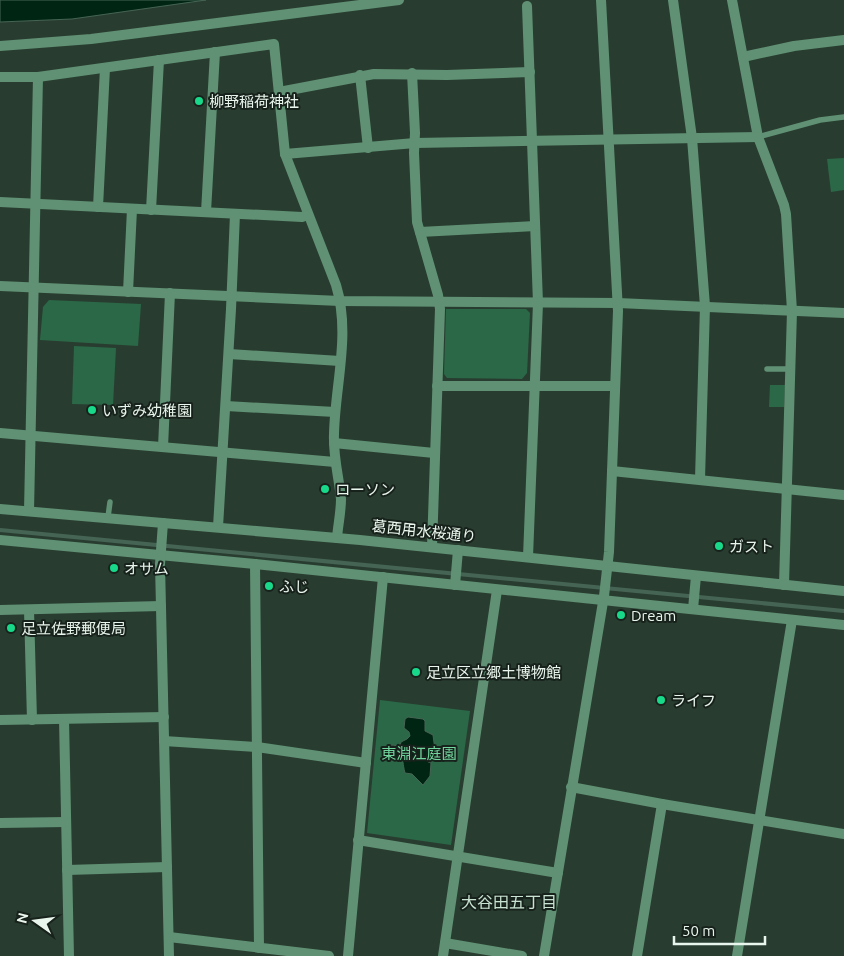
<svg xmlns="http://www.w3.org/2000/svg" width="844" height="956" font-family="Ubuntu,'Noto Sans JP',sans-serif">
  <style>
    .green { fill: #2b6847 }
    .water { fill: #002613; stroke: #466454 }
    .lines { fill: none; stroke-linecap: round; stroke-linejoin: round }
    .stream { stroke: #466454; stroke-width: 4 }
    .service { stroke: #609174; stroke-width: 5.5 }
    .minor { stroke: #609174; stroke-width: 10 }
    .tertiary { stroke: #609174; stroke-width: 10 }
    .poi-dot { fill: #18d989; stroke: #18221c; stroke-width: 2 }
    .labels { text-anchor: middle; dominant-baseline: central; stroke-width: 4; stroke-linejoin: round; paint-order: stroke }
    .poi-label { font-size: 15px; fill: #e9f6ed; stroke: #18221c; text-anchor: start }
    .street-label { font-size: 15px; fill: #e9f6ed; stroke: #18221c }
    .park-label { font-size: 15px; fill: #72d79f; stroke: #18221c }
    .neighbourhood-label { font-size: 16px; fill: #c9e3d2; stroke: #18221c }
  </style>
  <rect width="100%" height="100%" fill="#283d30"/>
  <g class="green">
    <polygon points="844,158 844,190 831,192 827,159"/>
    <polygon points="49,300 141,304 138,346 40,340 43,307"/>
    <polygon points="446,309 526,309 530,313 527,373 522,379 447,378 444,374"/>
    <polygon points="74,346 116,348 113,405 72,404"/>
    <polygon points="770,385 785,385 784,407 769,407"/>
    <polygon points="380,700 470,711 451,845 367,833"/>
  </g>
  <g class="water">
    <polygon points="0,0 206,0 72,19 0,22"/>
    <path d="M408,717L423,719L425,721V731L433,735L435,750L428,752L427,755L428,762L431,763L430,776L423,785L412,774L405,773C400,753 408,762 390,759L389,755L392,745L400,746L401,742L407,739L410,736L409,732L404,728L405,719Z"/>
  </g>
  <g class="lines">
    <polyline class="stream" points="0,530 844,611"/>
    <g class="service">
      <polyline points="758,137 820,120 844,117"/>
      <polyline points="767,369 790,369"/>
      <polyline points="108,517 110,502"/>
    </g>
    <g class="minor">
      <polyline points="673,0 692,138 705,306 700,479"/>
      <polyline points="732,0 758,137 784,205 786,214 792,311 784,585"/>
      <polyline points="527,6 538,303 528,557"/>
      <polyline points="0,46 91,39 399,0"/>
      <polyline points="743,57 794,46 844,40"/>
      <polyline points="412,73 415,133 414,153 417,222 438,295 440,309 432,547"/>
      <polyline points="360,75 368,148"/>
      <path d="M0,77H38L274,44L285,154L336,285C351,334 335,385 334,434C333,457 339,477 341,499C341,512 338,525 337,538"/>
      <polyline points="279,92 374,74 447,75 530,72"/>
      <polyline points="285,154 415,143 758,137"/>
      <polyline points="0,202 302,217 308,215"/>
      <polyline points="98,207 105,68"/>
      <polyline points="151,210 159,60"/>
      <polyline points="206,212 215,52"/>
      <polyline points="420,232 535,226"/>
      <polyline points="0,286 340,301 618,303 844,313"/>
      <polyline points="128,292 132,209"/>
      <polyline points="229,354 340,361"/>
      <polyline points="437,386 615,386"/>
      <polyline points="226,406 335,412"/>
      <polyline points="0,433 335,462"/>
      <polyline points="334,443 434,453"/>
      <polyline points="163,447 170,293"/>
      <polyline points="612,471 844,495"/>
      <polyline points="29,511 38,77"/>
      <polyline points="218,527 231,309 235,214"/>
      <polyline points="0,540 255,564 844,625"/>
      <polyline points="255,564 259,948"/>
      <polyline points="693,609 696,576"/>
      <polyline points="0,610 161,606"/>
      <polyline points="29,610 32,720"/>
      <polyline points="64,719 69,956"/>
      <polyline points="0,720 164,717"/>
      <polyline points="164,741 257,747 366,763"/>
      <polyline points="571,787 662,804 844,834"/>
      <polyline points="0,823 66,822"/>
      <polyline points="358,840 558,873"/>
      <polyline points="67,870 167,867"/>
      <polyline points="169,937 329,956"/>
      <polyline points="445,943 522,956"/>
      <polyline points="348,956 383,577"/>
      <polyline points="443,956 497,590"/>
      <polyline points="544,956 604,596 609,552 618,311 601,0"/>
      <polyline points="637,956 662,804"/>
      <polyline points="737,956 792,620"/>
    </g>
    <g class="tertiary">
      <polyline points="0,509 360,540 844,591"/>
      <polyline points="163,523 160,564 169,956"/>
      <polyline points="455,585 458,550"/>
    </g>
  </g>
  <g class="poi-dot">
    <circle cx="199" cy="101" r="5"/>
    <circle cx="92" cy="410" r="5"/>
    <circle cx="325" cy="489" r="5"/>
    <circle cx="719" cy="546" r="5"/>
    <circle cx="114" cy="568" r="5"/>
    <circle cx="269" cy="586" r="5"/>
    <circle cx="621" cy="615" r="5"/>
    <circle cx="11" cy="628" r="5"/>
    <circle cx="416" cy="672" r="5"/>
    <circle cx="661" cy="700" r="5"/>
  </g>
  <g class="labels">
    <g class="poi-label">
      <text x="209" y="101">柳野稲荷神社</text>
      <text x="102" y="410">いずみ幼稚園</text>
      <text x="335" y="489">ローソン</text>
      <text x="729" y="546">ガスト</text>
      <text x="124" y="568">オサム</text>
      <text x="279" y="586">ふじ</text>
      <text x="631" y="615">Dream</text>
      <text x="21" y="628">足立佐野郵便局</text>
      <text x="426" y="672">足立区立郷土博物館</text>
      <text x="671" y="700">ライフ</text>
    </g>
    <g class="street-label">
      <text transform="translate(424 531) rotate(6)">葛西用水桜通り</text>
    </g>
    <g class="park-label">
      <text x="419" y="753">東淵江庭園</text>
    </g>
    <g class="neighbourhood-label">
      <text x="509" y="902">大谷田五丁目</text>
    </g>
  </g>
  <g transform="translate(35 921) rotate(284)" stroke="#18221c" stroke-width="4" paint-order="stroke">
  <path d="M0-4L9 19L0 12L-9 19Z" fill="#e9f6ed"/>
  <text y="-8" font-size="14" font-weight="bold" text-anchor="middle" fill="#e9f6ed">N</text>
  </g>
  <path d="M674 936v8h91v-8" fill="none" stroke="#e9f6ed" stroke-width="2.5"/>
  <text x="682" y="936" font-size="15" fill="#e9f6ed" stroke="#18221c" stroke-width="4" paint-order="stroke">50 m</text>
</svg>
